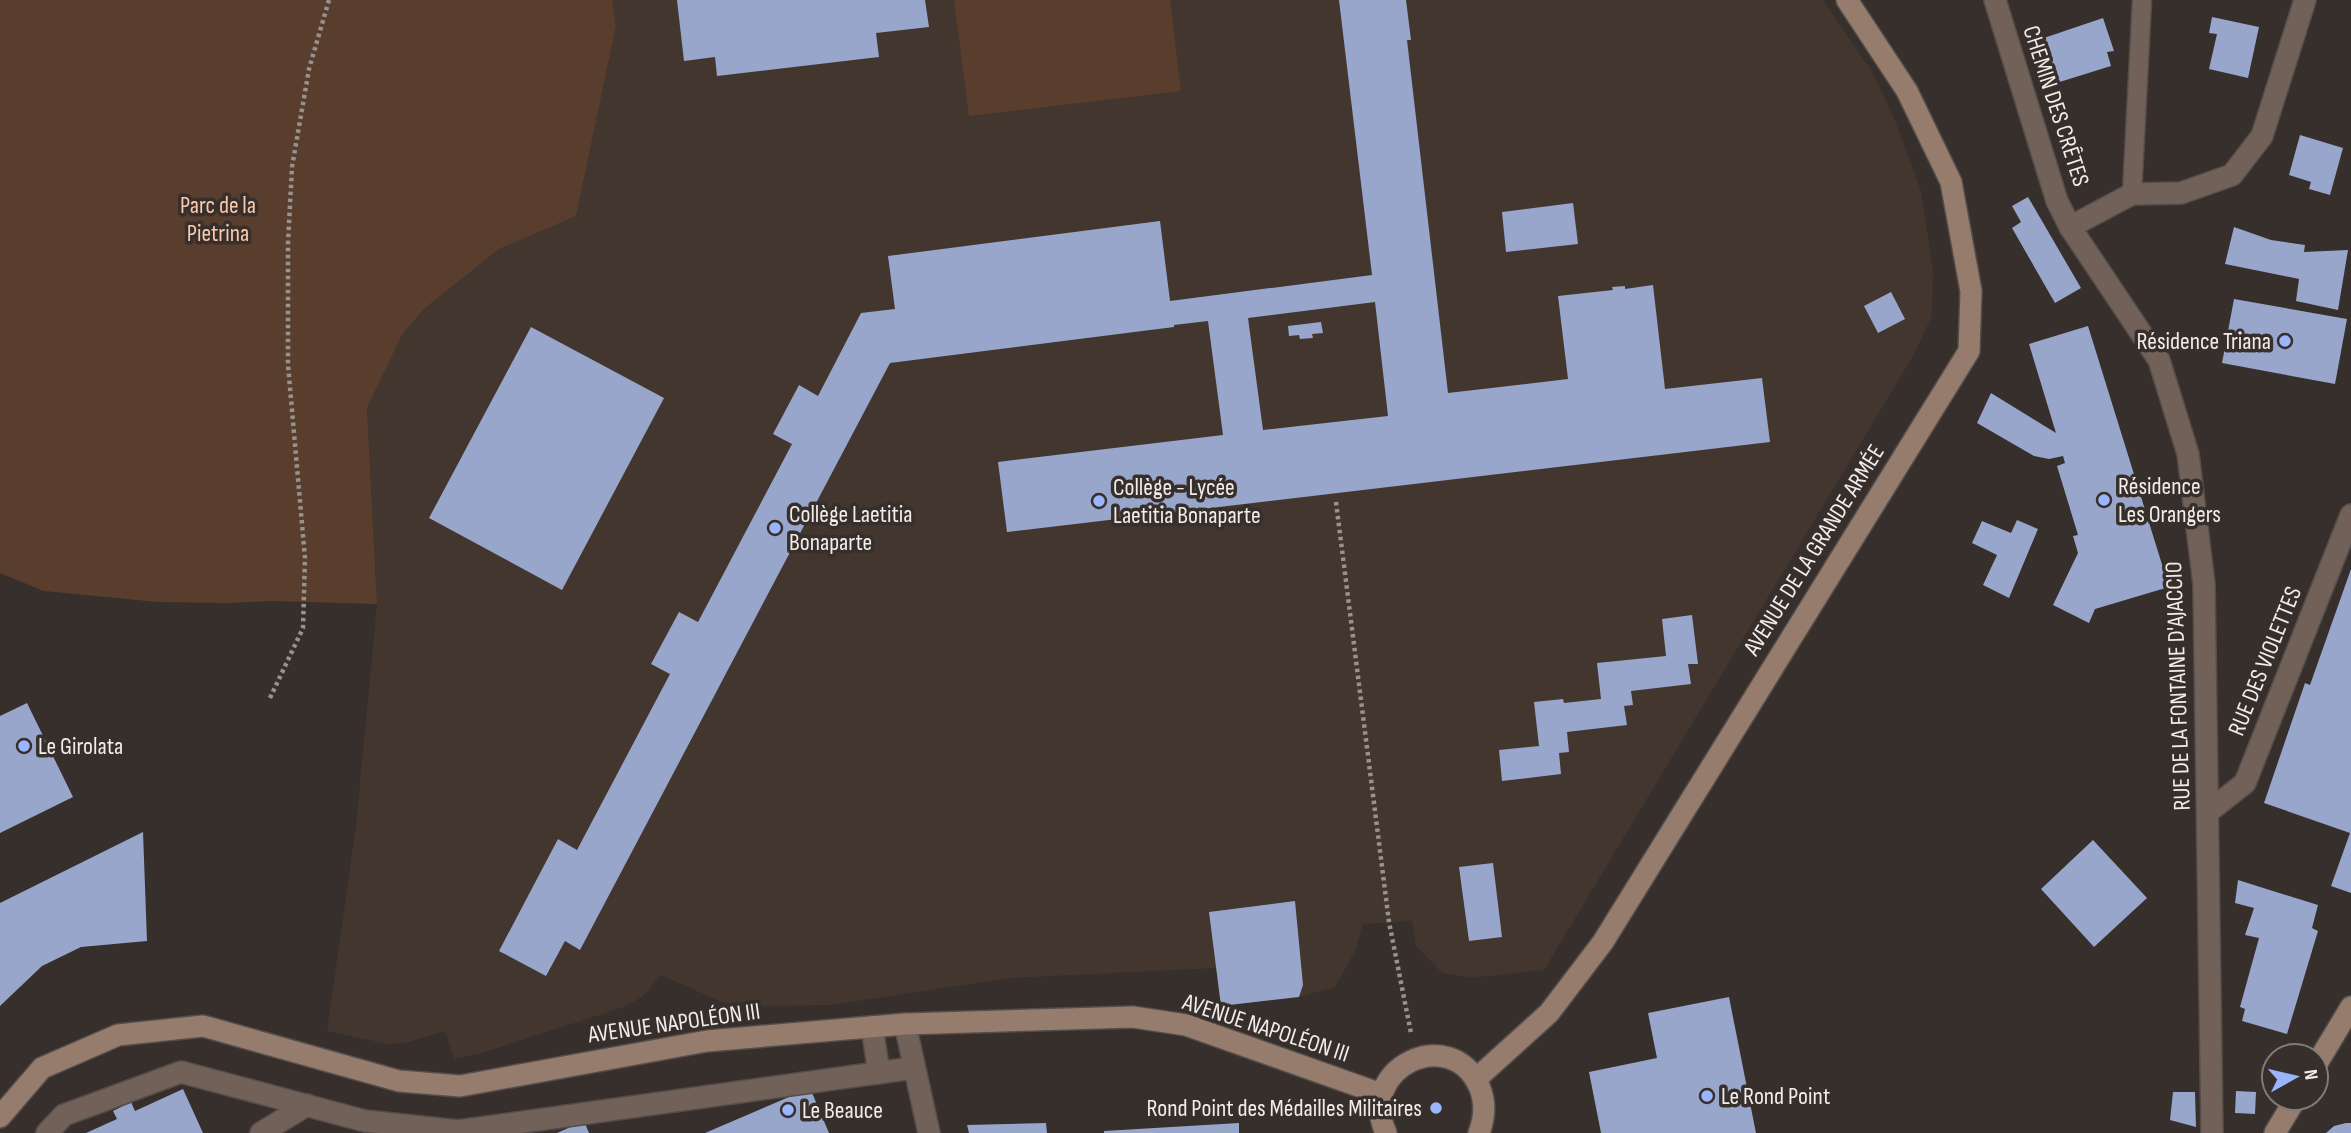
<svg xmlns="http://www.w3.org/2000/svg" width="2351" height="1133" font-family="'Sofia Sans Condensed',sans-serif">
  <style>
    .built { fill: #43362f }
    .green { fill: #593e2e }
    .building { fill: #98a6cc; fill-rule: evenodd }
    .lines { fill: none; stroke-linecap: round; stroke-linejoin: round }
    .lane-casing { stroke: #544d4a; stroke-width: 21 }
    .street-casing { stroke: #544d4a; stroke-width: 24 }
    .secondary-casing { stroke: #544d4a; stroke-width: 24 }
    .path { stroke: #98928f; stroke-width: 4.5; stroke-dasharray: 3.5 3.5; stroke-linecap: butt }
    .lane { stroke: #716158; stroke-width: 18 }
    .street { stroke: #716158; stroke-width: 21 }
    .secondary { stroke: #957c6d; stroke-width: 21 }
    .poi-dot { fill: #9ab5fd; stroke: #362f2b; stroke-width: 2.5 }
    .labels { text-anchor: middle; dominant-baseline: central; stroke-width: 7; stroke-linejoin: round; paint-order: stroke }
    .street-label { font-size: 24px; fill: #f2edeb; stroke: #362f2b }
    .park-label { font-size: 24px; fill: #fcc9ac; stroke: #362f2b }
    .poi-label { font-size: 24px; fill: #f2edeb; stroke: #362f2b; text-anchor: start }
  </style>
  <rect width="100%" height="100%" fill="#362f2b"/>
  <polygon class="built" points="612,0 1823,0 1871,70 1895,120 1921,191 1933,270 1932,316 1914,354 1544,970 1471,978 1442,973 1416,946 1412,921 1363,924 1355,951 1335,987 1299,997 1221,1006 1216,968 1010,978 831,1005 731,1006 661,975 642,997 624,1007 482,1053 454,1059 445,1031 405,1043 388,1044 327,1031 356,825 377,604 367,408 403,333 425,308 499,249 576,216 616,26"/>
  <g class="green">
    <polygon points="0,0 612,0 616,26 576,216 499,249 425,308 403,333 367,408 377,604 272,601 227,603 158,602 44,591 0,573"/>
    <polygon points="954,0 1170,0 1181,91 969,116"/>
  </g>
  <g class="building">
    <polygon points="677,0 925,0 929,27 876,33 879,57 717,76 715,57 684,61"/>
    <path d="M1339,0H1406L1411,40H1407L1448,393L1568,379L1558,296L1613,290L1612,287L1625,286V289L1653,285L1665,389L1762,378L1770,442L1007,532L998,462L1223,435L1208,321L1174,325V327L890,363L580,950L565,941L546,976L499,951L558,839L577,850L670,674L651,664L679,612L698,622L792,444L773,434L799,385L818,396L861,313L895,309L888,256L1160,221L1170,301L1372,275ZM1375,302L1388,416L1263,430L1248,318Z"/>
    <polygon points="2212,17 2259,27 2248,78 2209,69 2217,34 2209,33"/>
    <polygon points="2103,18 2114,51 2107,52 2111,66 2050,85 2035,41"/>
    <polygon points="2300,135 2343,148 2330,195 2309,189 2311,182 2289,175"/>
    <polygon points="2028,197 2081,288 2055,303 2012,228 2021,222 2012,206"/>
    <polygon points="1573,203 1578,244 1506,252 1502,212"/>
    <polygon points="2234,227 2271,240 2305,245 2304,252 2348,250 2338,310 2296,301 2299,279 2225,264"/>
    <polygon points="1891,292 1905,319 1878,333 1864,306"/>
    <polygon points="2234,299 2347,319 2335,384 2222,363"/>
    <polygon points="1321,322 1323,333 1312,334 1313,338 1300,339 1299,335 1289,336 1288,326"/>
    <polygon points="2088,326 2169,587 2095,609 2089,623 2053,605 2078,553 2073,536 2078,535 2057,466 2065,463 2063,456 2049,459 2034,456 1977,423 1991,393 2056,433 2029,344"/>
    <polygon points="531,327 664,398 562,590 429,518"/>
    <polygon points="2017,520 2038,529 2009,598 1983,585 1997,555 1972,543 1982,521 2011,533"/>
    <polygon points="2351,569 2351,893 2331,886 2350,833 2264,803 2305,683 2310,685"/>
    <polygon points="1692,615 1698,664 1688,664 1691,684 1631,691 1633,705 1624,706 1627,725 1567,732 1569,752 1559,753 1561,774 1502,781 1499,750 1539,746 1534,702 1563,699 1564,703 1601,699 1597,663 1666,656 1662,619"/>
    <polygon points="27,703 73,797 0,833 0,716"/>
    <polygon points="143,832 147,941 81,947 42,966 0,1006 0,903"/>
    <polygon points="2093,840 2147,898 2094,947 2041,889"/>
    <polygon points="1493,863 1502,937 1469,941 1459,867"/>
    <polygon points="2238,880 2318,905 2312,928 2318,931 2287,1034 2242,1021 2245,1009 2240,1007 2259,938 2245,935 2254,908 2235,903"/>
    <polygon points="1295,901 1303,985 1299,997 1221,1006 1209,912"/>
    <polygon points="1729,997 1756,1133 1601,1133 1589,1072 1657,1058 1648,1013"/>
    <polygon points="810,1088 829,1133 705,1133"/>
    <polygon points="183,1089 203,1133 86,1133 117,1119 113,1111 131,1102 135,1111"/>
    <polygon points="2236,1091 2256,1092 2255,1114 2235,1113"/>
    <polygon points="2173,1092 2195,1092 2196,1127 2170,1120"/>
    <polygon points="584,1121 589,1133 557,1133"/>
    <polygon points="1046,1123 1047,1133 969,1133 967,1125"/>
    <polygon points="1239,1123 1239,1133 1104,1133 1104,1131"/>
    <polygon points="2346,1123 2351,1123 2351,1133 2326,1133 2334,1126"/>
  </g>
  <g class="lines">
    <g class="lane-casing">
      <polyline id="lane" points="2132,194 2142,0"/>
    </g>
    <g class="street-casing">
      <g id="street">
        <polyline points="1995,0 2057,201 2070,227 2159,360 2188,454 2204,584 2212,1133"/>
        <polyline points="2070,227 2132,194 2181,193 2232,175 2262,136 2305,0"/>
        <polyline points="2208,812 2245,783 2351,515"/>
        <polyline points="905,1024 929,1133"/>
        <polyline points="872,1027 879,1073"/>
        <polyline points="47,1133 64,1115 181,1072 365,1121 458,1131 913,1068"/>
        <polyline points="261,1133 307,1105"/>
      </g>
    </g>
    <g class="secondary-casing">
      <g id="secondary">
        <polyline points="2316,1065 2351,1007"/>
        <polyline points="1476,1079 1549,1013 1603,942 1969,351 1971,291 1951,182 1907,91 1847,0"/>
        <polyline points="0,1117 42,1068 118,1035 203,1026 399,1081 460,1086 707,1041 905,1024 1133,1017 1186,1025 1381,1094"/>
        <path d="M1386,1133C1356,1068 1450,1023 1479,1086C1486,1102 1485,1117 1479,1133"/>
        <polyline points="2275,1133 2296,1098"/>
      </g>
    </g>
    <g class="path">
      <polyline points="1336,502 1389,922 1411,1033"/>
      <polyline points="270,698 303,628 305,558 288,365 288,243 292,167 309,69 329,0"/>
    </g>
    <use href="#lane" class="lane"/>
    <use href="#street" class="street"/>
    <use href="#secondary" class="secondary"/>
  </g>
  <g class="poi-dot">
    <circle cx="2285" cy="341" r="7"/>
    <circle cx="2104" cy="500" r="7"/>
    <circle cx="1099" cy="501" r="7"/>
    <circle cx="775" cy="528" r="7"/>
    <circle cx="24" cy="746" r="7"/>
    <circle cx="1707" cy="1096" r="7"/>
    <circle cx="1436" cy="1108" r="7"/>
    <circle cx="788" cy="1110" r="7"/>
  </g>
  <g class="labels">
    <g class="street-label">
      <text transform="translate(2056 106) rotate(72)">CHEMIN DES CRÊTES</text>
      <text transform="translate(1814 550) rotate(-58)">AVENUE DE LA GRANDE ARMÉE</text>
      <text transform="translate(2265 661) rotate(-68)">RUE DES VIOLETTES</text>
      <text transform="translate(2178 686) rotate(-92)">RUE DE LA FONTAINE D'AJACCIO</text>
      <text transform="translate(674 1023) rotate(-8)">AVENUE NAPOLÉON III</text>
      <text transform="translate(1266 1028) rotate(18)">AVENUE NAPOLÉON III</text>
    </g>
    <g class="park-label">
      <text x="218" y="205">Parc de la<tspan x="218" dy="28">Pietrina</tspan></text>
    </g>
    <g class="poi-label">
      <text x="2271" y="341" text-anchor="end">Résidence Triana</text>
      <text x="2118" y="486">Résidence<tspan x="2118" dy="28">Les Orangers</tspan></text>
      <text x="1113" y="487">Collège - Lycée<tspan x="1113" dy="28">Laetitia Bonaparte</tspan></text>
      <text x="789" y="514">Collège Laetitia<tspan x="789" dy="28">Bonaparte</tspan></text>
      <text x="38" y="746">Le Girolata</text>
      <text x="1721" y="1096">Le Rond Point</text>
      <text x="1422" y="1108" text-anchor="end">Rond Point des Médailles Militaires</text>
      <text x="802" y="1110">Le Beauce</text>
    </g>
  </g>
  <g transform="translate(2295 1077) rotate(82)"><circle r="33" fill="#362f2b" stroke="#817b78" stroke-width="2"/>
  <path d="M0-5L12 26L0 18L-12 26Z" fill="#9ab5fd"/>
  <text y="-10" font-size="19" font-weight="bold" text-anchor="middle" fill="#f2edeb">N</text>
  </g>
</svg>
